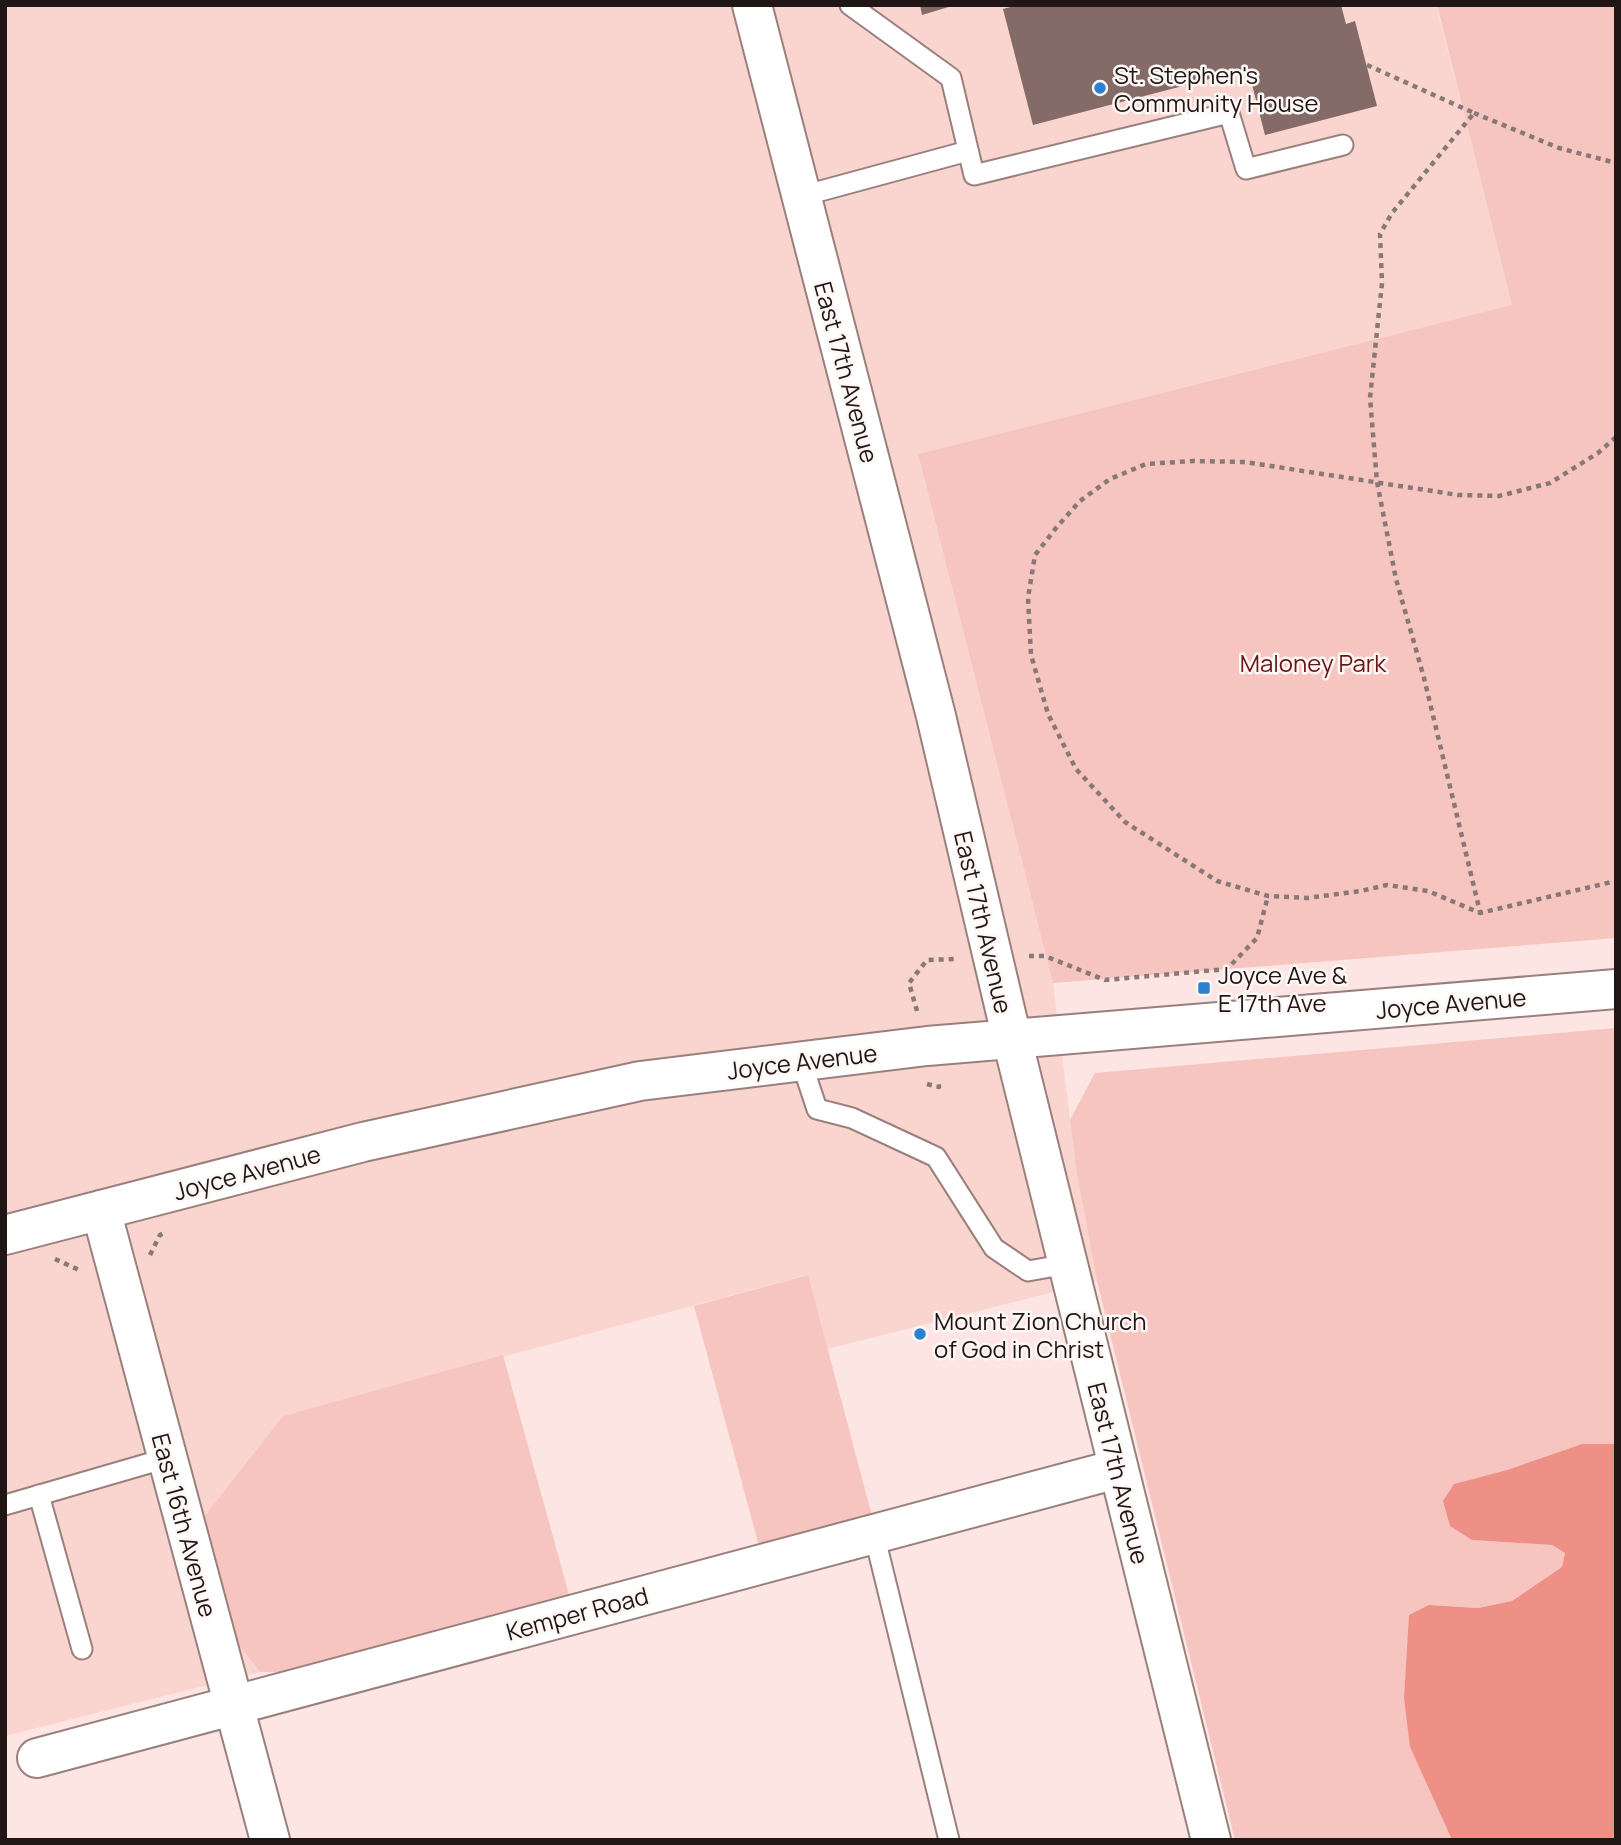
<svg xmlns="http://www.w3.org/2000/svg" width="1621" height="1845" font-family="Manrope,sans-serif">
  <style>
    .built { fill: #fad5d0 }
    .green { fill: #f6c5bf }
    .forest { fill: #ee9086 }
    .building { fill: #846b68 }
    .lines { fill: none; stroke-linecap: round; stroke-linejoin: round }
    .lane-casing { stroke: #9a807d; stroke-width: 23 }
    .street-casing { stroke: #9a807d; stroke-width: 42 }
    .secondary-casing { stroke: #9a807d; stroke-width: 42 }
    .path { stroke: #887876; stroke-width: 4.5; stroke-dasharray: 5 5; stroke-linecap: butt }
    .lane { stroke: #fff; stroke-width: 19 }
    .street { stroke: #fff; stroke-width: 38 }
    .secondary { stroke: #fff; stroke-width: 38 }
    .poi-dot { fill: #2a81cf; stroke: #fdf7f6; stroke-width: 2.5 }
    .labels { text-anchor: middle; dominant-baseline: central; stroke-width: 5; stroke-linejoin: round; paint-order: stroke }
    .poi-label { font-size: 24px; fill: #201615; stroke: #fdf7f6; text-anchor: start }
    .street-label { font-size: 24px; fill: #201615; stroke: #fdf7f6 }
    .park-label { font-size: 24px; fill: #691615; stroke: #fdf7f6 }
  </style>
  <rect width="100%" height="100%" fill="#fce5e2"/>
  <polygon class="built" points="5,5 1436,5 1513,305 918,454 1053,983 1077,1174 1097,1281 827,1349 807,1275 283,1416 232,1636 260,1672 5,1736"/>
  <g class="green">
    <polygon points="1437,5 1616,5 1616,938 1053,983 918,454 1512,305"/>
    <polygon points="1616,1028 1616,1444 1582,1444 1507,1470 1454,1484 1472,1540 1552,1545 1565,1553 1562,1567 1512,1601 1478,1608 1429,1605 1410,1747 1452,1840 1235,1840 1097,1281 1077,1174 1070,1120 1095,1073"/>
    <polygon points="808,1275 872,1516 759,1546 694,1306"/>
    <polygon points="503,1355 571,1602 318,1672 260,1672 232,1636 201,1521 283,1416"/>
  </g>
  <polygon class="forest" points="1582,1444 1616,1444 1616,1840 1452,1840 1410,1747 1404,1698 1409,1615 1429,1605 1478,1608 1512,1601 1562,1567 1565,1553 1552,1545 1472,1540 1450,1526 1443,1501 1454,1484 1507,1470"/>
  <g class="building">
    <polygon points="920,5 952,5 952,6 922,15"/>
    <polygon points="1018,5 1341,5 1346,24 1355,21 1377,106 1265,135 1248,69 1033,125 1003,9"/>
  </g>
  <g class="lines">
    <g class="lane-casing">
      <g id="lane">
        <polyline points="850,5 951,78 974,175 1229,113 1246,169 1343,145"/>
        <polyline points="802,196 968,151"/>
        <polyline points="801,1061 817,1109 852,1118 936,1157 994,1248 1028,1271 1067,1264"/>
        <polyline points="39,1495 82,1649"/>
        <polyline points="5,1505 167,1458"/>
        <polyline points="874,1534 949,1840"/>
      </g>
    </g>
    <g class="street-casing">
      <g id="street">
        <polyline points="101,1210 270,1840"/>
        <polyline points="37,1758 1117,1469"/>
      </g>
    </g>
    <g class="secondary-casing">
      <g id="secondary">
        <polyline points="752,5 936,716 1012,1039 1211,1840"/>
        <polyline points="5,1235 363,1142 640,1081 927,1046 1616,989"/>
      </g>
    </g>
    <g class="path">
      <polyline points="1367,65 1474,113 1392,213 1380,234 1382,283 1370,398 1377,482 1396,579 1424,678 1480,912"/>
      <polyline points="1474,113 1559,148 1616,163"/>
      <polyline points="1616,437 1598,453 1550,483 1499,496 1458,495 1245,462 1193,461 1146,464 1110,479 1080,501 1056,528 1035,555 1028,598 1031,655 1048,714 1076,769 1125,822 1217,881 1268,896 1307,898 1361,891 1387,885 1428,891 1480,913 1616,881"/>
      <polyline points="1029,956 1045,956 1105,980 1227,969 1257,938 1268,896"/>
      <polyline points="917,1011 909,983 927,960 957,959"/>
      <polyline points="927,1084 939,1087 938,1080"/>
      <polyline points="150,1255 160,1235 164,1233"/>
      <polyline points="55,1259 79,1270"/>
    </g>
    <use href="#lane" class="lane"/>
    <use href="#street" class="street"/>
    <use href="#secondary" class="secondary"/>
  </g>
  <g class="poi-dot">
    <circle cx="1100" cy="88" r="7"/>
    <rect x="1197" y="981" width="14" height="14" rx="3.5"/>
    <circle cx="920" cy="1334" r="7"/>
  </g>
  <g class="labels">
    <g class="poi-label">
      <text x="1114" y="74">St. Stephen's<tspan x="1114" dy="28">Community House</tspan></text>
      <text x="1218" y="974">Joyce Ave &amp;<tspan x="1218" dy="28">E 17th Ave</tspan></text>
      <text x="934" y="1320">Mount Zion Church<tspan x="934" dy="28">of God in Christ</tspan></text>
    </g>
    <g class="street-label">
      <text transform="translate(847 372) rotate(75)">East 17th Avenue</text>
      <text transform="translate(984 922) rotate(77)">East 17th Avenue</text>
      <text transform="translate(1451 1003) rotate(-5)">Joyce Avenue</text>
      <text transform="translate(802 1061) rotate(-7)">Joyce Avenue</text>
      <text transform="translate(247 1172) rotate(-15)">Joyce Avenue</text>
      <text transform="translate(1119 1473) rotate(76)">East 17th Avenue</text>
      <text transform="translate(185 1525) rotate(75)">East 16th Avenue</text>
      <text transform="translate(577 1613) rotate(-15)">Kemper Road</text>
    </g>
    <g class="park-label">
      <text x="1313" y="662">Maloney Park</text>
    </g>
  </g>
  <rect width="1621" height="1845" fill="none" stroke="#201615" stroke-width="14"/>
</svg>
